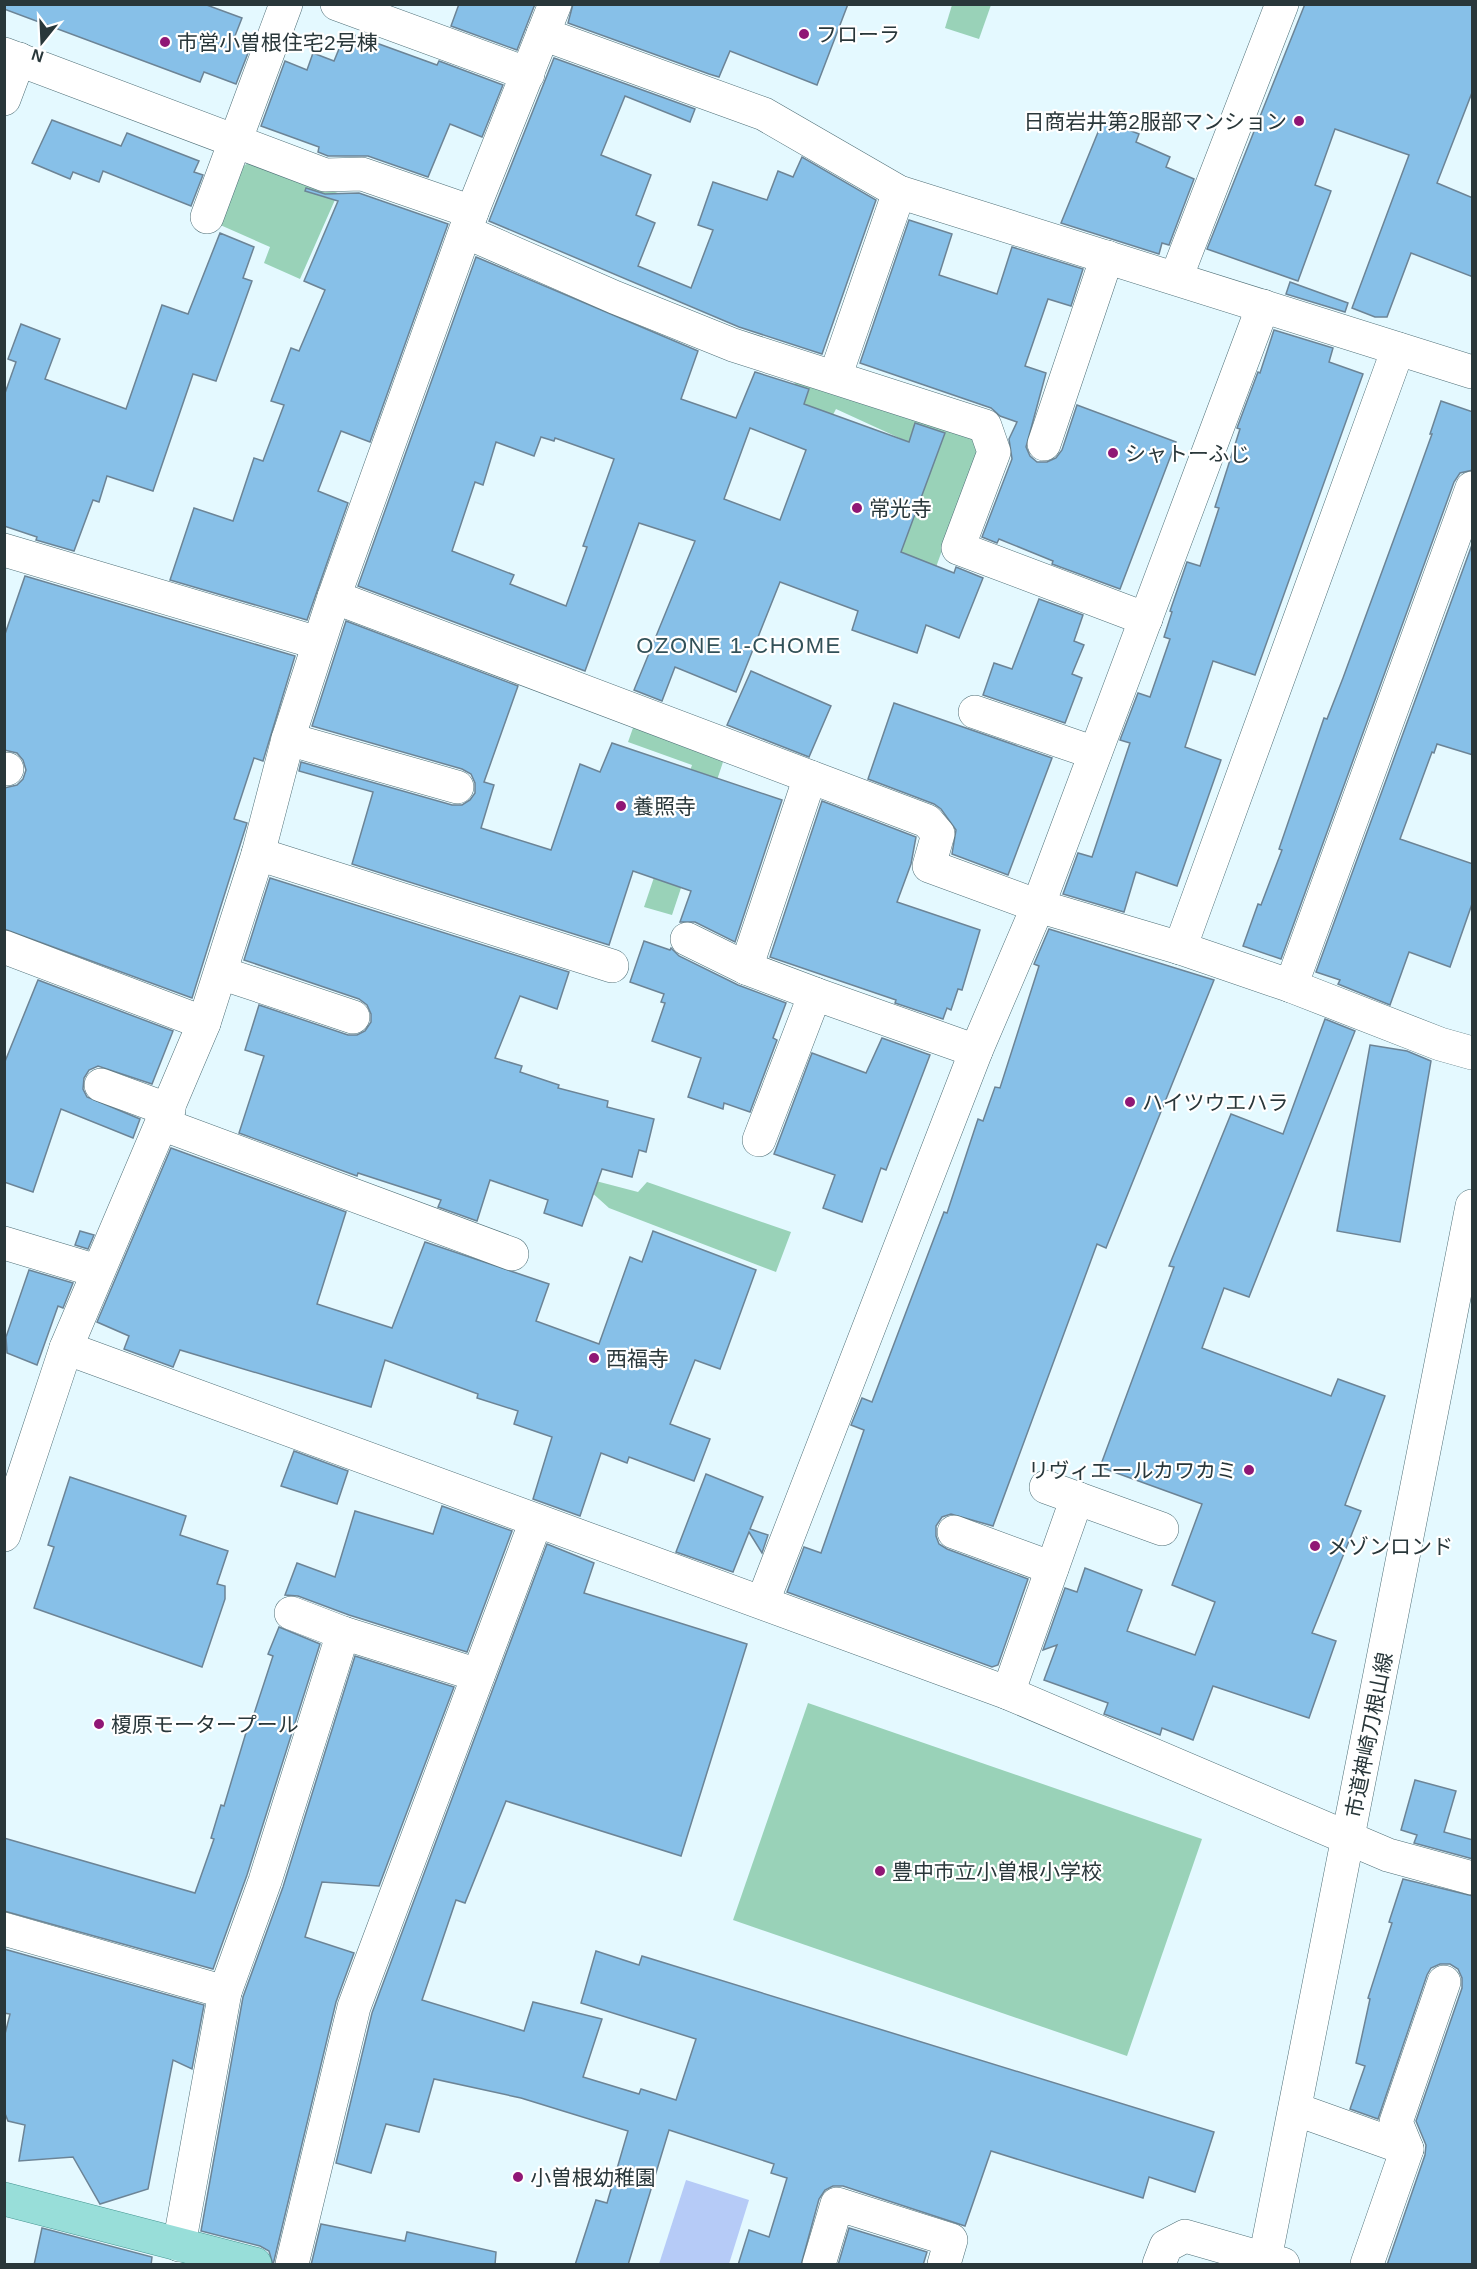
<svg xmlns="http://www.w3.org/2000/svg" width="1477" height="2269" font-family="Arial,'Noto Sans JP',sans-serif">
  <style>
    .green { fill: #99d2b8 }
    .water { fill: #b6cbf7 }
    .building { fill: #87c0e8; stroke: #6c8496; stroke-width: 1.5; fill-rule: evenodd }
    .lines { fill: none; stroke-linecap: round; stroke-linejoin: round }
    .minor-casing { stroke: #4f6f77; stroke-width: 34 }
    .major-casing { stroke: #459591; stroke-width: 34 }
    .minor { stroke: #fff; stroke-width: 33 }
    .major { stroke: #98ded9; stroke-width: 33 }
    .poi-dot { fill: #901775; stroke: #fff; stroke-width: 2 }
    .labels { text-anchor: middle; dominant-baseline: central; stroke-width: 4.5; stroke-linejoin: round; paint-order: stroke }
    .poi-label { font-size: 21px; fill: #29373a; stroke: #fff; text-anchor: start }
    .street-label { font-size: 21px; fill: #29373a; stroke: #fff }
    .neighbourhood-label { font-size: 22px; letter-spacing: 1.5px; fill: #325158; stroke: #fff }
  </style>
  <rect width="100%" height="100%" fill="#e4f9ff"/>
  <g class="green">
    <polygon points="952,5 991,5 979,39 945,28"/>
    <polygon points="250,162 338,193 300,279 264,263 270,247 218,224 238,169"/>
    <polygon points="798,376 970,431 978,450 916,623 872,608 932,453 836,409 823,434 775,428"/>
    <polygon points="634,725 725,756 672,915 644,907 692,765 628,742"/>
    <polygon points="592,1180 638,1192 647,1182 791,1232 776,1272 609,1208 589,1190"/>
    <polygon points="808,1703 1202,1839 1127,2056 733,1920"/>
  </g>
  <polygon class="water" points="686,2180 749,2200 729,2264 659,2264"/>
  <g class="building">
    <polygon points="4,4 204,4 242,18 233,41 250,48 236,84 204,72 200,82 4,9"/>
    <polygon points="459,4 535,4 517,50 451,26"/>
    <polygon points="573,4 848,4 817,85 730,51 719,77 709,74 568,23"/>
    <polygon points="1305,4 1473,4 1473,90 1437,183 1473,198 1473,277 1411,253 1387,317 1375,317 1352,308 1409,155 1335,129 1315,185 1331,191 1298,281 1207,249"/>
    <polygon points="346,32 437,65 439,61 503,85 482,137 450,124 428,177 368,156 328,156 318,152 319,147 261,126 285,61 307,70 313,53 334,61"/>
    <polygon points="554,58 695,109 690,122 625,96 601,155 651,175 636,215 655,223 638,266 691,288 713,230 698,225 713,182 767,200 778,171 793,177 802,157 876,200 822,354 739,327 489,221"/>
    <polygon points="52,120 121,146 127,133 199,161 194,172 203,175 191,206 103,171 99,182 73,172 70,179 32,163"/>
    <polygon points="1103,120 1139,134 1136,142 1170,157 1166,167 1194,179 1169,245 1162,243 1159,254 1061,223"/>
    <polygon points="306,188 325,194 359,193 448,224 370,442 341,431 318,491 348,503 307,620 170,580 194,508 233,521 254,458 263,461 284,405 271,401 291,348 299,351 325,290 304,281 338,201 305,191"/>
    <polygon points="909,220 952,234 939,275 997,294 1012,247 1083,269 1071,306 1048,299 1025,366 1046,373 1026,447 1030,456 1037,462 1047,462 1056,458 1062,450 1077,405 1176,442 1120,589 1052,564 1053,561 999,539 997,543 982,537 1012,459 1009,439 1017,422 1000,416 991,408 860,363"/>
    <polygon points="220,233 254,247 243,278 252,281 216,381 193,374 153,491 107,476 99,502 93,500 74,551 36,540 37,537 4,526 4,396 16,362 8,359 21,324 60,339 45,379 126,409 162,305 188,314"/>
    <path d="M476,257L698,351L681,399L736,418L755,372L809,389L804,404L909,442L915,423L945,433L901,552L954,573L956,567L983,578L959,638L926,625L917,653L852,630L858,611L780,582L736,692L675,667L662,701L634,690L695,541L639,523L585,671L358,586ZM750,428L806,450L780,520L724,499ZM541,437L554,441L555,438L614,459L583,546L587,547L566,606L510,584L514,575L452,551L475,482L483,485L496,442L534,456Z"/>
    <polygon points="1290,282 1348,303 1345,312 1286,294"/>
    <polygon points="1274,330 1333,348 1329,362 1363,374 1255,675 1213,661 1185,747 1221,760 1177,886 1136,872 1124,912 1063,894 1078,853 1092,857 1130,743 1120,740 1138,693 1150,697 1170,639 1164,637 1172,612 1170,611 1187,562 1200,566 1219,508 1215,507 1240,429 1237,428 1258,372 1260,373"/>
    <polygon points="1441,401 1473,412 1473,470 1460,473 1454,482 1281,959 1243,946 1258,904 1261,905 1282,850 1279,849 1324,718 1327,719 1343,678 1409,498 1432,434 1430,434"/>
    <polygon points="1473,542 1473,755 1437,744 1434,753 1432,752 1400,839 1473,864 1473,901 1450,967 1409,952 1390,1005 1338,984 1340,980 1316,972"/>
    <polygon points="25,576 295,656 263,761 254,758 234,819 247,823 192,998 4,929 4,788 17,785 23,779 26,770 23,760 17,753 4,750 4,637"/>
    <polygon points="1039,599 1083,615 1074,641 1084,645 1072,674 1082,678 1065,723 983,695 994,663 1012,669"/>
    <polygon points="346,621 518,686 484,782 494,785 481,828 551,850 580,764 600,772 612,743 782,800 735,942 695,922 680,922 691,891 633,871 609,945 352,864 373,792 299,771 301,762 452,805 462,805 470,800 475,793 475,783 471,774 462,769 312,726"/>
    <polygon points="751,671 831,706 809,757 727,725"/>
    <polygon points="894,703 1052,758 1008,875 952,854 956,830 941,809 934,804 868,779"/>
    <polygon points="822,801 916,837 911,864 897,902 980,930 962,990 958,989 951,1010 947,1008 943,1019 895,1003 896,1000 770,957"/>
    <polygon points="270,878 569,972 557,1009 520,996 495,1058 522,1066 520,1072 559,1085 558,1088 608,1101 607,1107 654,1119 646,1152 639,1150 632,1177 602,1169 582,1226 544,1213 548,1200 490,1180 477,1221 438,1207 441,1200 358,1173 357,1176 239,1133 264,1056 245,1050 259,1005 348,1035 357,1035 365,1031 371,1022 371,1014 367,1005 359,999 244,960"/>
    <polygon points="1049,929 1214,980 1106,1248 1097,1244 993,1526 951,1514 942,1517 936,1526 936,1536 939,1544 947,1549 1028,1579 998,1665 992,1667 787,1592 804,1547 821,1553 864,1430 851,1425 862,1398 872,1402 944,1212 947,1213 978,1119 983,1121 995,1087 1000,1088 1039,966 1034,964"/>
    <polygon points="644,941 670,950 671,948 679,956 738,985 786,1003 773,1038 777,1040 750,1112 724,1103 723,1109 688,1097 701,1058 652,1041 665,1003 661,1002 664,994 630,982"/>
    <polygon points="38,980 173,1031 152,1084 98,1066 89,1070 84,1078 83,1089 87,1097 140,1119 133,1138 61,1109 33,1192 4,1182 4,1064"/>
    <polygon points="1325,1019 1355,1031 1249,1297 1224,1288 1202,1348 1331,1396 1338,1379 1385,1396 1345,1505 1361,1511 1312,1633 1336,1641 1309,1718 1213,1686 1193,1740 1162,1728 1160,1735 1104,1714 1108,1703 1044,1680 1057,1645 1043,1650 1065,1588 1077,1592 1085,1568 1142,1590 1127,1631 1195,1655 1215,1602 1172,1585 1202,1504 1100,1467 1174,1267 1169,1266 1231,1114 1283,1134"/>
    <polygon points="882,1038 930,1055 886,1170 881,1168 862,1222 823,1208 835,1175 774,1154 812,1053 866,1073"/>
    <polygon points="1370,1045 1407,1051 1431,1061 1400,1242 1337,1231"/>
    <polygon points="171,1148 346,1212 317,1304 392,1328 425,1242 549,1284 536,1321 599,1344 630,1257 642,1262 653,1231 756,1270 720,1369 695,1360 670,1424 710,1439 694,1481 629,1457 627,1463 601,1453 580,1516 533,1499 552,1437 514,1424 518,1411 477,1398 478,1394 385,1360 371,1407 180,1350 173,1367 124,1349 129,1336 97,1322"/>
    <polygon points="80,1231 94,1235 88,1249 75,1245"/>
    <polygon points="29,1270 73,1283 63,1308 58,1306 37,1365 7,1353 6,1337"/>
    <polygon points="294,1451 348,1471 337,1504 281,1486"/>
    <polygon points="706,1474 763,1497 750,1529 768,1535 762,1553 749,1532 733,1572 676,1552"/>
    <polygon points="70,1477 186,1516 180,1535 228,1551 217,1584 225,1586 225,1599 202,1667 34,1608 54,1547 48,1545"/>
    <polygon points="442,1506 512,1531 467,1652 349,1615 298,1596 285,1595 297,1563 335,1577 355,1511 433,1534"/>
    <polygon points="547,1544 594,1563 584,1593 747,1644 681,1856 506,1801 465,1903 456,1900 422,2000 524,2031 533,2002 602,2019 583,2077 639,2094 641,2089 676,2100 696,2039 581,2003 596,1951 639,1965 642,1956 1214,2132 1195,2192 1149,2177 1143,2198 991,2151 965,2226 843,2186 833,2186 825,2190 819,2199 801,2265 738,2265 749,2230 769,2237 787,2178 771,2173 774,2164 669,2130 628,2265 575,2265 596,2200 607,2203 628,2131 521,2098 434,2079 419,2132 386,2124 371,2173 336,2163 372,2013"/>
    <polygon points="279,1627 320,1644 247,1875 213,1969 4,1911 4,1838 195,1893 214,1839 211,1838 221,1805 224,1806 251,1716 253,1717 273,1656 268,1654"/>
    <polygon points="355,1656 454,1687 379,1886 322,1882 305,1937 354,1953 336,2002 273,2265 269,2251 260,2246 201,2231 243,1997 283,1887"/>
    <polygon points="1415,1780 1456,1791 1444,1832 1473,1840 1473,1859 1414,1843 1417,1835 1401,1830"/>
    <polygon points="1403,1879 1473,1896 1473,2265 1387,2265 1425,2155 1426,2145 1416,2121 1462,1988 1462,1978 1458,1969 1450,1964 1440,1964 1431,1968 1427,1975 1378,2119 1350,2109 1365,2066 1356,2063 1370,1999 1368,1998 1392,1923 1389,1922"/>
    <polygon points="4,1949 204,2005 192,2069 173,2060 148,2189 100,2204 73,2157 19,2161 25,2125 8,2121 4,2111 4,2038 10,2014 4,2013"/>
    <polygon points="321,2224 405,2241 407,2232 496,2252 495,2265 311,2265"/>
    <polygon points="42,2228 152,2257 151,2265 34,2265"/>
    <polygon points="849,2228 927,2252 923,2265 838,2265"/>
  </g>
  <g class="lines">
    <g class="minor-casing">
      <g id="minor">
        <polyline points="337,4 528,74"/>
        <polyline points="543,34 764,114 899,192 1472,372"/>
        <polyline points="4,54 325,175 362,174 472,212"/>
        <polyline points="4,99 19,59"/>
        <polyline points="207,217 286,4"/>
        <polyline points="466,232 614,297 733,345 985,426 994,452 958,548 1146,619"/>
        <polyline points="1176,278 1282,4"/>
        <polyline points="835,377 899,192"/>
        <polyline points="1044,444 1107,257"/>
        <polyline points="4,550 318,643"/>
        <polyline points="334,597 927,821 938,834 929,866 1038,906 1180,948 1291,986 1440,1044 1472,1053"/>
        <polyline points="975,712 1095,753"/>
        <polyline points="288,739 457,787"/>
        <polyline points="4,769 7,769"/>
        <polyline points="258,854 612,966"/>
        <polyline points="687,939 746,968 815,994"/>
        <polyline points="4,947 204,1023"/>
        <polyline points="1180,948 1398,349"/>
        <polyline points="746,968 810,777"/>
        <polyline points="221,973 353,1017"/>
        <polyline points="1291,986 1472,488"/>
        <polyline points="101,1085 169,1110"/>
        <polyline points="162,1124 512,1254"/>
        <polyline points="759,1140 815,994 976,1051"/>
        <polyline points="4,1243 97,1271"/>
        <polyline points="66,1348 1008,1693 1388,1855 1472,1878"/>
        <polyline points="1046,1487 1162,1529"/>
        <polyline points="954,1532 1052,1568"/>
        <polyline points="4,1535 66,1348 204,1023 258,854 288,739 334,597 472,212 555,4"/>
        <polyline points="763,1601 976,1051 1038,906 1263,306"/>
        <polyline points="291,1613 343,1633 478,1675"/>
        <polyline points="1008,1693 1077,1498"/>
        <polyline points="4,1929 225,1992"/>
        <polyline points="1295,2109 1407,2149"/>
        <polyline points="179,2245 225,1992 265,1881 343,1633"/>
        <polyline points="292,2264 354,2007 536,1521"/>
        <polyline points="819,2264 837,2204 951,2240 944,2264"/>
        <polyline points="1159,2264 1166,2246 1185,2236 1283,2264"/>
        <polyline points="1264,2264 1472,1206"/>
        <polyline points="1367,2264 1407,2149 1396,2122 1444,1982"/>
      </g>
    </g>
    <g class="major-casing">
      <polyline id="major" points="4,2199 255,2264"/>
    </g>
    <use href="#minor" class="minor"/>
    <use href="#major" class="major"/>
  </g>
  <g class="poi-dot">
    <circle cx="804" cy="34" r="6"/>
    <circle cx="165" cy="42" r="6"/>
    <circle cx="1299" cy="121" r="6"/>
    <circle cx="1113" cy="453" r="6"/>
    <circle cx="857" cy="508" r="6"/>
    <circle cx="621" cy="806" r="6"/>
    <circle cx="1130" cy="1102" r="6"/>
    <circle cx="594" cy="1358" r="6"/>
    <circle cx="1249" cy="1470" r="6"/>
    <circle cx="1315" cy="1546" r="6"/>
    <circle cx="99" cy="1724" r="6"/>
    <circle cx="880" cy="1871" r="6"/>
    <circle cx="518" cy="2177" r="6"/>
  </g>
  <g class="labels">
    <g class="poi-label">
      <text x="816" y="34">フローラ</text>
      <text x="177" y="42">市営小曽根住宅2号棟</text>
      <text x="1287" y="121" text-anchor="end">日商岩井第2服部マンション</text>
      <text x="1125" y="453">シャトーふじ</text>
      <text x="869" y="508">常光寺</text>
      <text x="633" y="806">養照寺</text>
      <text x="1142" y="1102">ハイツウエハラ</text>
      <text x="606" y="1358">西福寺</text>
      <text x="1237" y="1470" text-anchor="end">リヴィエールカワカミ</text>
      <text x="1327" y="1546">メゾンロンド</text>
      <text x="111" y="1724">榎原モータープール</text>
      <text x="892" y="1871">豊中市立小曽根小学校</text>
      <text x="530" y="2177">小曽根幼稚園</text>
    </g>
    <g class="street-label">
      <text transform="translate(1369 1735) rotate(-79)">市道神崎刀根山線</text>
    </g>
    <g class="neighbourhood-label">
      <text x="739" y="645">OZONE 1-CHOME</text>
    </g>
  </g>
  <rect width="1477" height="2269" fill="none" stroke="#29373a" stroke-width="12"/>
  <g transform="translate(42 42) rotate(198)" stroke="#ffffff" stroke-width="4.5" paint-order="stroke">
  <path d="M0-4.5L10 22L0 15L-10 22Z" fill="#29373a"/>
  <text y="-9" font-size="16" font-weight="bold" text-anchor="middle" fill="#29373a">N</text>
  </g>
</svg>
